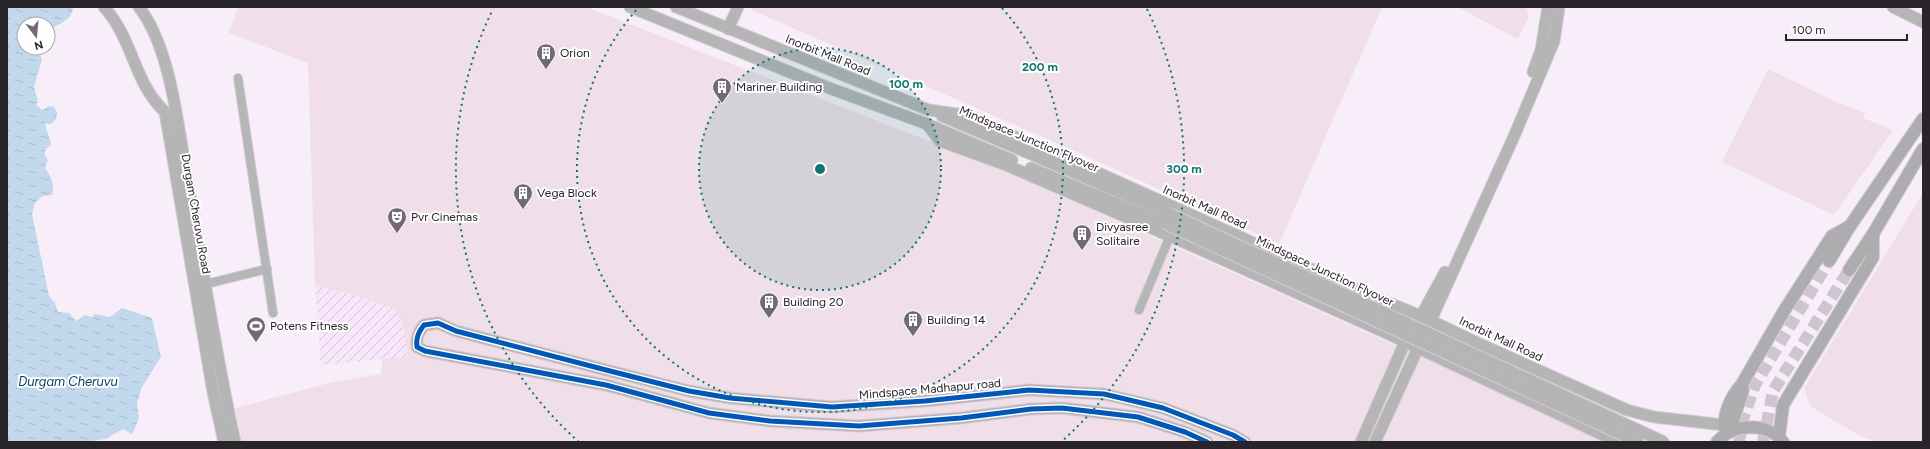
<svg xmlns="http://www.w3.org/2000/svg" width="1930" height="449" font-family="Figtree,sans-serif">
  <style>
    .commercial { fill: #f0dee9 }
    .industrial { fill: url(#industrial-furrows) }
    .water { fill: url(#water-ripples) }
    .lines { fill: none; stroke-linecap: round; stroke-linejoin: round }
    .primary-tunnel { stroke: #cfc5d0; stroke-width: 12; stroke-dasharray: 12 6; stroke-linecap: butt }
    .street-casing { stroke: #d2cad4; stroke-width: 10 }
    .secondary-casing { stroke: #d2cad4; stroke-width: 13 }
    .primary-casing { stroke: #d2cad4; stroke-width: 14 }
    .street { stroke: #b5b6b6; stroke-width: 8 }
    .secondary { stroke: #b5b5b6; stroke-width: 11 }
    .primary { stroke: #adadaf; stroke-width: 12 }
    .secondary-bridge-casing { stroke: #d2cad4; stroke-width: 13; stroke-linecap: butt }
    .secondary-bridge { stroke: #b5b5b6; stroke-width: 11 }
    .cycleway-casing { stroke: #fefefe; stroke-width: 8 }
    .cycleway { stroke: #0057b8; stroke-width: 5 }
    .ring { fill: none; stroke: #0f766e; stroke-width: 2; stroke-dasharray: 2 4 }
    .labels { text-anchor: middle; dominant-baseline: central; stroke-width: 4; stroke-linejoin: round; paint-order: stroke }
    .poi-label { font-size: 12px; fill: #29232a; stroke: #fefefe; text-anchor: start }
    .street-label { font-size: 12px; fill: #29232a; stroke: #fefefe }
    .water-label { font-size: 13px; font-style: italic; fill: #004364; stroke: #fefefe }
    .centre { fill: #0f766e; stroke: #fefefe; stroke-width: 2 }
    .ring-label { font-size: 12px; text-anchor: middle; font-weight: bold; fill: #0f766e; stroke: #fefefe; stroke-width: 4; stroke-linejoin: round; paint-order: stroke }
  </style>
  <defs>
    <pattern id="industrial-furrows" width="10" height="10" patternUnits="userSpaceOnUse"><rect width="10" height="10" fill="#f7e5f9"/><path d="M-1 1l2-2M0 10L10 0M9 11l2-2" fill="none" stroke="#d4c4d6"/></pattern>
    <pattern id="water-ripples" width="26" height="14" patternUnits="userSpaceOnUse"><rect width="26" height="14" fill="#c1d8ed"/><path d="M2 4q2-2 4 0t4 0M15 11q2-2 4 0t4 0" fill="none" stroke="#a6b9cb"/></pattern>
  </defs>
  <rect width="100%" height="100%" fill="#f8eefa"/>
  <g class="commercial">
    <polygon points="238,7 586,7 993,166 1561,419 1607,442 242,442 235,408 333,382 381,374 388,307 368,299 315,285 308,63 229,33"/>
    <polygon points="752,7 1382,7 1279,244 1084,155 751,10"/>
    <polygon points="1457,7 1526,7 1529,16 1518,39"/>
    <polygon points="1768,69 1836,102 1865,113 1863,118 1893,130 1834,215 1722,162"/>
    <polygon points="1923,193 1923,442 1877,442 1858,435 1810,406 1804,388"/>
  </g>
  <polygon class="industrial" points="315,285 368,299 395,309 403,323 408,357 321,365"/>
  <path class="water" d="M7,7H73C73,20 57,25 48,30V24H24V48H37L42,59L34,87L38,102L36,105L42,110L49,106L54,107L57,112L56,119L51,124L45,123C46,131 50,137 51,145L45,150V155L48,160L45,168C51,176 55,185 52,195L42,196L35,203L32,214L49,296L55,303L58,312L69,313L76,321L85,315L91,317L95,314L110,317L122,308L152,318L161,357L142,387L137,403L139,419L132,434L123,429L105,439L85,442H7Z"/>
  <g class="lines">
    <g class="primary-tunnel">
      <polyline points="1739,442 1742,422 1755,385 1829,261"/>
      <polyline points="1763,442 1773,391 1849,270"/>
    </g>
    <g class="street-casing">
      <g id="street">
        <polyline points="238,78 273,313"/>
        <polyline points="202,285 267,269"/>
        <polyline points="1139,310 1170,236"/>
      </g>
    </g>
    <g class="secondary-casing">
      <g id="secondary">
        <path d="M104,7C134,40 133,82 165,112L213,392L224,442"/>
        <path d="M139,7C172,50 178,130 188,183C203,269 216,356 235,442"/>
        <polyline points="630,7 829,88 927,124 1012,160"/>
        <polyline points="676,7 929,110 964,115 1072,161 1362,292 1421,316 1482,345 1627,410 1654,417 1724,425"/>
        <polyline points="1893,7 1923,22"/>
        <polyline points="728,29 738,7"/>
        <polyline points="1533,72 1541,50 1548,7"/>
        <polyline points="942,116 1168,213"/>
        <polyline points="927,124 940,141 1006,165 1188,244 1382,331 1618,442"/>
        <polyline points="1031,168 1164,223"/>
        <polyline points="1421,316 1445,272"/>
        <polyline points="1431,320 1515,134 1554,41 1559,7"/>
        <path d="M1207,442L1185,432L1138,417L1062,408L1031,409L961,418L859,426L770,421L709,413L606,385L425,351L417,347C416,338 418,333 424,325L438,323L456,331L610,371L689,391L730,398L832,407L925,401L1029,390L1104,394L1163,408L1233,435L1245,442"/>
        <polyline points="1361,442 1405,342"/>
        <polyline points="1375,442 1418,348"/>
      </g>
    </g>
    <g class="primary-casing">
      <g id="primary">
        <polyline points="1829,261 1850,226 1923,119"/>
        <polyline points="1849,270 1873,234 1923,149"/>
        <polyline points="1733,427 1733,420 1743,390"/>
        <path d="M1726,433C1721,417 1731,396 1742,384L1784,311L1832,236L1850,226"/>
        <polyline points="1779,437 1783,405 1873,257 1873,234"/>
        <path d="M1717,442C1733,423 1768,422 1783,442"/>
      </g>
    </g>
    <use href="#street" class="street"/>
    <use href="#secondary" class="secondary"/>
    <use href="#primary" class="primary"/>
    <g class="secondary-bridge-casing">
      <g id="secondary-bridge">
        <polyline points="1168,213 1664,442"/>
        <polyline points="1164,223 1638,442"/>
      </g>
    </g>
    <use href="#secondary-bridge" class="secondary-bridge"/>
    <g class="cycleway-casing">
      <path id="cycleway" d="M1207,442L1185,432L1138,417L1062,408L1031,409L961,418L859,426L770,421L709,413L606,385L425,351L417,347C416,338 418,333 424,325L438,323L456,331L610,371L689,391L730,398L832,407L925,401L1029,390L1104,394L1163,408L1233,435L1245,442"/>
    </g>
    <use href="#cycleway" class="cycleway"/>
  </g>
  <circle cx="820" cy="169" r="121" fill="#0f766e" fill-opacity=".12"/>
  <g class="ring">
    <circle cx="820" cy="169" r="121"/>
    <path d="M1002 8A243 243 0 1 1 638 8"/>
    <path d="M579 442A364 364 0 0 1 493 9M1147 9A364 364 0 0 1 1061 442"/>
  </g>
  <defs>
    <g id="building-pin" transform="scale(1)"><path d="M0 17L-7.5 6A9.5 9.5 0 1 1 7.5 6Z" fill="#716a73" stroke="#fefefe"/><path d="M-4-6H4V6H1V3H-1V6H-4ZM-2.5-4.3h1.7v1.8h-1.7ZM.8-4.3h1.7v1.8H.8ZM-2.5-1h1.7V.8h-1.7ZM.8-1h1.7V.8H.8Z" fill="#fff"/></g>
    <g id="theatre-pin" transform="scale(1)"><path d="M0 17L-7.5 6A9.5 9.5 0 1 1 7.5 6Z" fill="#716a73" stroke="#fefefe"/><path d="M-5-5.5Q0-4 5-5.5V0Q5 5 0 6Q-5 5-5 0ZM-3.3-2.5H-1v1.5H-3.3ZM1-2.5H3.3v1.5H1ZM-2.8 1Q0 5.5 2.8 1Z" fill="#fff"/></g>
    <g id="stadium-pin" transform="scale(1)"><path d="M0 17L-7.5 6A9.5 9.5 0 1 1 7.5 6Z" fill="#716a73" stroke="#fefefe"/><path d="M0-5a6.5 5 0 1 0 0 10a6.5 5 0 1 0 0-10ZM-3.5-1.8h7v3.6h-7Z" fill="#fff"/></g>
  </defs>
  <g fill-rule="evenodd">
    <use href="#building-pin" x="546" y="53"/>
    <use href="#building-pin" x="722" y="87"/>
    <use href="#building-pin" x="523" y="193"/>
    <use href="#theatre-pin" x="397" y="217"/>
    <use href="#building-pin" x="1082" y="234"/>
    <use href="#building-pin" x="769" y="302"/>
    <use href="#building-pin" x="913" y="320"/>
    <use href="#stadium-pin" x="256" y="326"/>
  </g>
  <g class="labels">
    <g class="poi-label">
      <text x="560" y="53">Orion</text>
      <text x="736" y="87">Mariner Building</text>
      <text x="537" y="193">Vega Block</text>
      <text x="411" y="217">Pvr Cinemas</text>
      <text x="1096" y="227">Divyasree<tspan x="1096" dy="14">Solitaire</tspan></text>
      <text x="783" y="302">Building 20</text>
      <text x="927" y="320">Building 14</text>
      <text x="270" y="326">Potens Fitness</text>
    </g>
    <g class="street-label">
      <text transform="translate(828 55) rotate(22)">Inorbit Mall Road</text>
      <text transform="translate(1029 139) rotate(23)">Mindspace Junction Flyover</text>
      <text transform="translate(1205 207) rotate(24)">Inorbit Mall Road</text>
      <text transform="translate(196 214) rotate(80)">Durgam Cheruvu Road</text>
      <text transform="translate(1325 271) rotate(25)">Mindspace Junction Flyover</text>
      <text transform="translate(1501 339) rotate(25)">Inorbit Mall Road</text>
      <text transform="translate(930 389) rotate(-5)">Mindspace Madhapur road</text>
    </g>
    <g class="water-label">
      <text x="68" y="381">Durgam Cheruvu</text>
    </g>
  </g>
  <circle cx="820" cy="169" r="6" class="centre"/>
  <g class="ring-label">
    <text x="1040" y="71">200 m</text>
    <text x="906" y="88">100 m</text>
    <text x="1184" y="173">300 m</text>
  </g>
  <rect width="1930" height="449" fill="none" stroke="#29232a" stroke-width="16"/>
  <g transform="translate(36 36) rotate(164)"><circle r="19" fill="#fefefe" stroke="#a9a6a9"/>
  <path d="M0-3L7 15L0 10L-7 15Z" fill="#716a73"/>
  <text y="-6" font-size="11" font-weight="bold" text-anchor="middle" fill="#29232a">N</text>
  </g>
  <path d="M1786 34v6h121v-6" fill="none" stroke="#29232a" stroke-width="2"/>
  <text x="1792" y="34" font-size="12" fill="#29232a" stroke="#fefefe" stroke-width="3" paint-order="stroke">100 m</text>
</svg>
